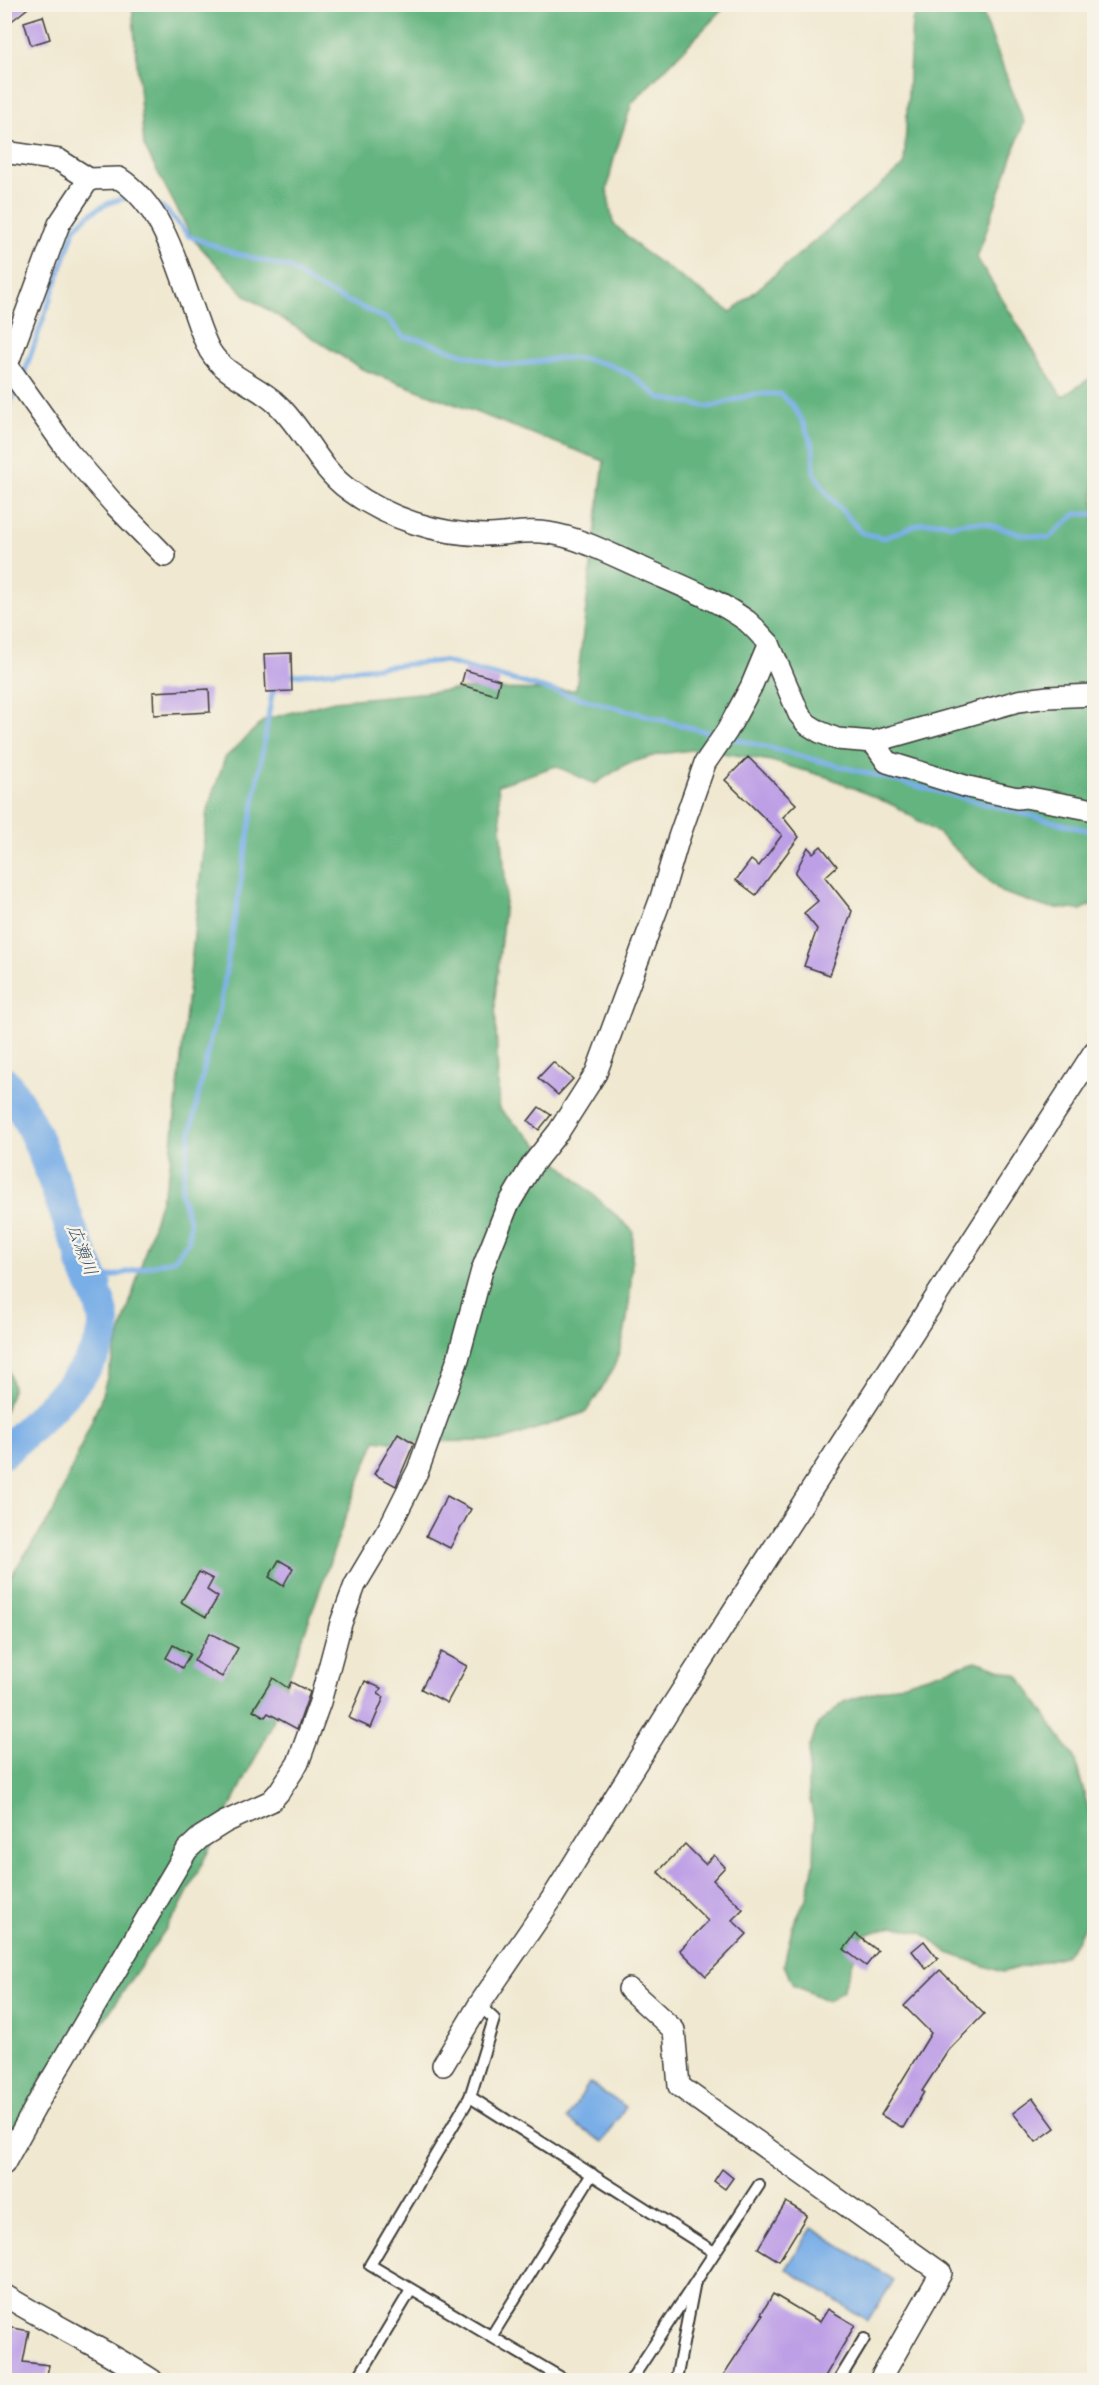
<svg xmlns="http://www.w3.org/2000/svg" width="1099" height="2385" font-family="'Comic Neue','Klee One',sans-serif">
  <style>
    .forest { fill: #64b47f; stroke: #40684e; stroke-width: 1.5 }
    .water { fill: #79aee7; stroke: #4a6582; stroke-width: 1.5 }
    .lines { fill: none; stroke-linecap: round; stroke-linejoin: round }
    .stream { stroke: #79aee7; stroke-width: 5 }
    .river { stroke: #79aee7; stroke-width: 32 }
    .building { fill: #bd9fe6 }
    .lane-casing { stroke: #3c3b37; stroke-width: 14 }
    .street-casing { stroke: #3c3b37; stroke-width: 24 }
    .lane { stroke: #fff; stroke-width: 10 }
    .street { stroke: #fff; stroke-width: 21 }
    .labels { text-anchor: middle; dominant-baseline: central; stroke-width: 5; stroke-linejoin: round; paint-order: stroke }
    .water-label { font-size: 18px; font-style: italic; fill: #41566d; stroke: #f7f3e8 }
  </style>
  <rect width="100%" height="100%" fill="#f7f3e8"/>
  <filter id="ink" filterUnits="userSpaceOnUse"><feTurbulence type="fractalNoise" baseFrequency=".0167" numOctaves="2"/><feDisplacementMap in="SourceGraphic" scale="12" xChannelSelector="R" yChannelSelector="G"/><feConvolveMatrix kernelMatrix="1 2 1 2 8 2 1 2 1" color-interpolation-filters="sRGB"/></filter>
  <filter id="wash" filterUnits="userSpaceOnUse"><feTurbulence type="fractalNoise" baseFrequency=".008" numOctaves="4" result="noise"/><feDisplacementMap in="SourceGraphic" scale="24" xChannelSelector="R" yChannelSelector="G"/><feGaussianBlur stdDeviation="1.35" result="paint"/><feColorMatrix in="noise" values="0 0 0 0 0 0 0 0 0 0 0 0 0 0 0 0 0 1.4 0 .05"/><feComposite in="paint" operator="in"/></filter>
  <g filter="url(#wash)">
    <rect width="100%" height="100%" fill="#f0e8d0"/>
    <g class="forest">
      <path d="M132,5H727L632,103L614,158L607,190L613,223L643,251L731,312L904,165L912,21L922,5H990L983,14L1024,122L977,258L1062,397L1094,376V903L1081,910L1045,907L1001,892L938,833L895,806L830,778L771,761L699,749L660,754L626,764L595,784L556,766L498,785L506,892L495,998L499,1109L633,1231C631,1276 632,1322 615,1364C608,1381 596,1397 586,1412L500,1441L390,1442L376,1440L351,1502L271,1727L178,1911L66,2076L5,2143L4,1586L53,1513L100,1401L169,1173L207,812L225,758L264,720L334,701L462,689L576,690L604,461L362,369L246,296L193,239L144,146Z"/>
      <polygon points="5,1357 13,1387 5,1411 4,1411"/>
      <polygon points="976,1661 1019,1676 1075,1759 1094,1830 1094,1897 1090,1913 1077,1941 1064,1956 1002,1972 948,1953 923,1933 893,1926 862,1936 843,1990 828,2001 793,1985 784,1965 792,1928 807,1897 814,1863 815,1827 808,1789 809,1749 818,1724 846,1701"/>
    </g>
    <g class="water">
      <polygon points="589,2083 626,2107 603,2142 567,2119"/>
      <polygon points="812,2228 894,2280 868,2321 786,2269"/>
    </g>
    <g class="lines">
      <g class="stream">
        <polyline points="158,206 166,210 189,236 231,252 290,268 315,286 389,320 404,337 422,340 462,354 497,364 514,365 561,358 585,359 610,365 631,375 660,398 710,407 754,394 780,394 792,405 803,422 813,447 814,472 827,494 862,533 884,538 922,523 939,522 953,525 968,522 984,523 1020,534 1049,538 1076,514 1094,514"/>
        <path d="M23,377L75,228C88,213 111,198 132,198"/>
        <polyline points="4,414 18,388"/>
        <polyline points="285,676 442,661 718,735"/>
        <polyline points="727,737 1094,832"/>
        <polyline points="96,1285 110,1277 175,1259 189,1240 190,1223 181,1193 190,1136 211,1036 220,1007 272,694 276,690 276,686"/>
      </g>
      <g class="river">
        <path d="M4,1082C35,1120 53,1180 70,1226C77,1245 86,1263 94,1281"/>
        <path d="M4,1452C32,1425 106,1363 104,1323C103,1303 90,1281 82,1263L96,1285"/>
      </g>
    </g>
    <g id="blocks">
      <g class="building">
        <polygon points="4,4 33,4 4,27"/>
        <polygon points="43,16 50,39 31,45 24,22"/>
        <polygon points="291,653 292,691 266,692 264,654"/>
        <polygon points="465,670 500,680 496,695 461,685"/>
        <polygon points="209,689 210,712 154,715 153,692"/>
        <polygon points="748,757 796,804 783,817 799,837 756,895 736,880 751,860 759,866 782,835 725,780"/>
        <polygon points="821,846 837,866 825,877 852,911 830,975 804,966 817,929 804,913 818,901 795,873 808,847 813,853"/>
        <polygon points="553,1062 573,1079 558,1095 538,1078"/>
        <polygon points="539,1107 551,1115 539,1130 528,1121"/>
        <polygon points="398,1433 414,1443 396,1486 374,1474"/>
        <polygon points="447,1496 471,1509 450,1548 426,1536"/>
        <polygon points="279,1560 293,1568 283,1586 269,1577"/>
        <polygon points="199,1572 213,1579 207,1590 218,1597 206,1617 181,1602"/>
        <polygon points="210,1633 238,1648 222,1677 194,1661"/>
        <polygon points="173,1645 190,1654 182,1668 166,1658"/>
        <polygon points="441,1652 467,1666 447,1703 421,1689"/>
        <polygon points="273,1678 288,1688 291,1682 310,1692 297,1729 268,1713 265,1717 253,1710"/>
        <polygon points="365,1681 381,1688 378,1694 384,1697 371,1728 349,1718"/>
        <polygon points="685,1844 705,1864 714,1855 725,1867 713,1880 743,1909 732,1920 747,1934 706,1976 680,1950 708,1921 658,1872"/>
        <polygon points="856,1934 878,1951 866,1966 844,1949"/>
        <polygon points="924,1941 938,1959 926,1969 912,1951"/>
        <polygon points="940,1970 984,2014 948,2051 922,2091 924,2092 903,2128 881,2115 931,2033 904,2006"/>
        <polygon points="1033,2098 1055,2128 1036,2142 1013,2113"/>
        <polygon points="722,2169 733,2178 725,2189 714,2181"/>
        <polygon points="786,2202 807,2215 779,2261 758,2248"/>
        <polygon points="773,2294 820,2322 828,2309 855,2325 823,2380 720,2380 763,2315 761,2314"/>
        <polygon points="4,2326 29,2331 23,2362 49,2365 46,2380 4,2380"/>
      </g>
    </g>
  </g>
  <g filter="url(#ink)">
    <use href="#blocks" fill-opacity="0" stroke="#3c3b37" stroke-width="1.5"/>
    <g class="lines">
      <g class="lane-casing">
        <g id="lane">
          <polyline points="479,2005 494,2019 470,2097 370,2265 565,2380"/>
          <polyline points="470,2097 714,2252"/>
          <polyline points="491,2337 592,2174"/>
          <polyline points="357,2380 411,2290"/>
          <polyline points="631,2380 759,2185"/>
          <polyline points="676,2380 694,2286"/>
          <polyline points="839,2380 864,2339"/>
        </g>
      </g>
      <g class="street-casing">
        <g id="street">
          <path d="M4,152L59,160L89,179L119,178C160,205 175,256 190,300C197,318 201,335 210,351C226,377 256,384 277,404C305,430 318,468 349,490C388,519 438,534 485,535C506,535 528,529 549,533C581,538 612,555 642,568C677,584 715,598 747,621C755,628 762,636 769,644L799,714L807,724L820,732L837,739L873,742L1018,701L1048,697L1094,695"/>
          <polyline points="89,179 59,224 7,365 68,451 114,504 165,556"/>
          <polyline points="873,742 887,762 968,787 1017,798 1025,797 1094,810"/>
          <polyline points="629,1989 674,2030 679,2086 941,2273 880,2380"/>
          <polyline points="443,2065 479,2005 551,1900 670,1709 1094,1052"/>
          <polyline points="4,2164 37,2104 187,1850 201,1837 225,1822 271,1801 279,1792 298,1763 320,1702 341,1623 355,1585 389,1528 418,1470 458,1359 482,1270 507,1207 532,1165 559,1131 596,1073 661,898 679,837 705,763 727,731 751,687 769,644"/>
          <path d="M4,2295C53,2325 104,2349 152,2380"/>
        </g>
      </g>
      <use href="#lane" class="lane"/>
      <use href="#street" class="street"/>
    </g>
  </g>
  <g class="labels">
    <g class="water-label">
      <text transform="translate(82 1250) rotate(69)">広瀬川</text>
    </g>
  </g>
  <rect width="1099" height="2385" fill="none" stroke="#f7f3e8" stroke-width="24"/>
</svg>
